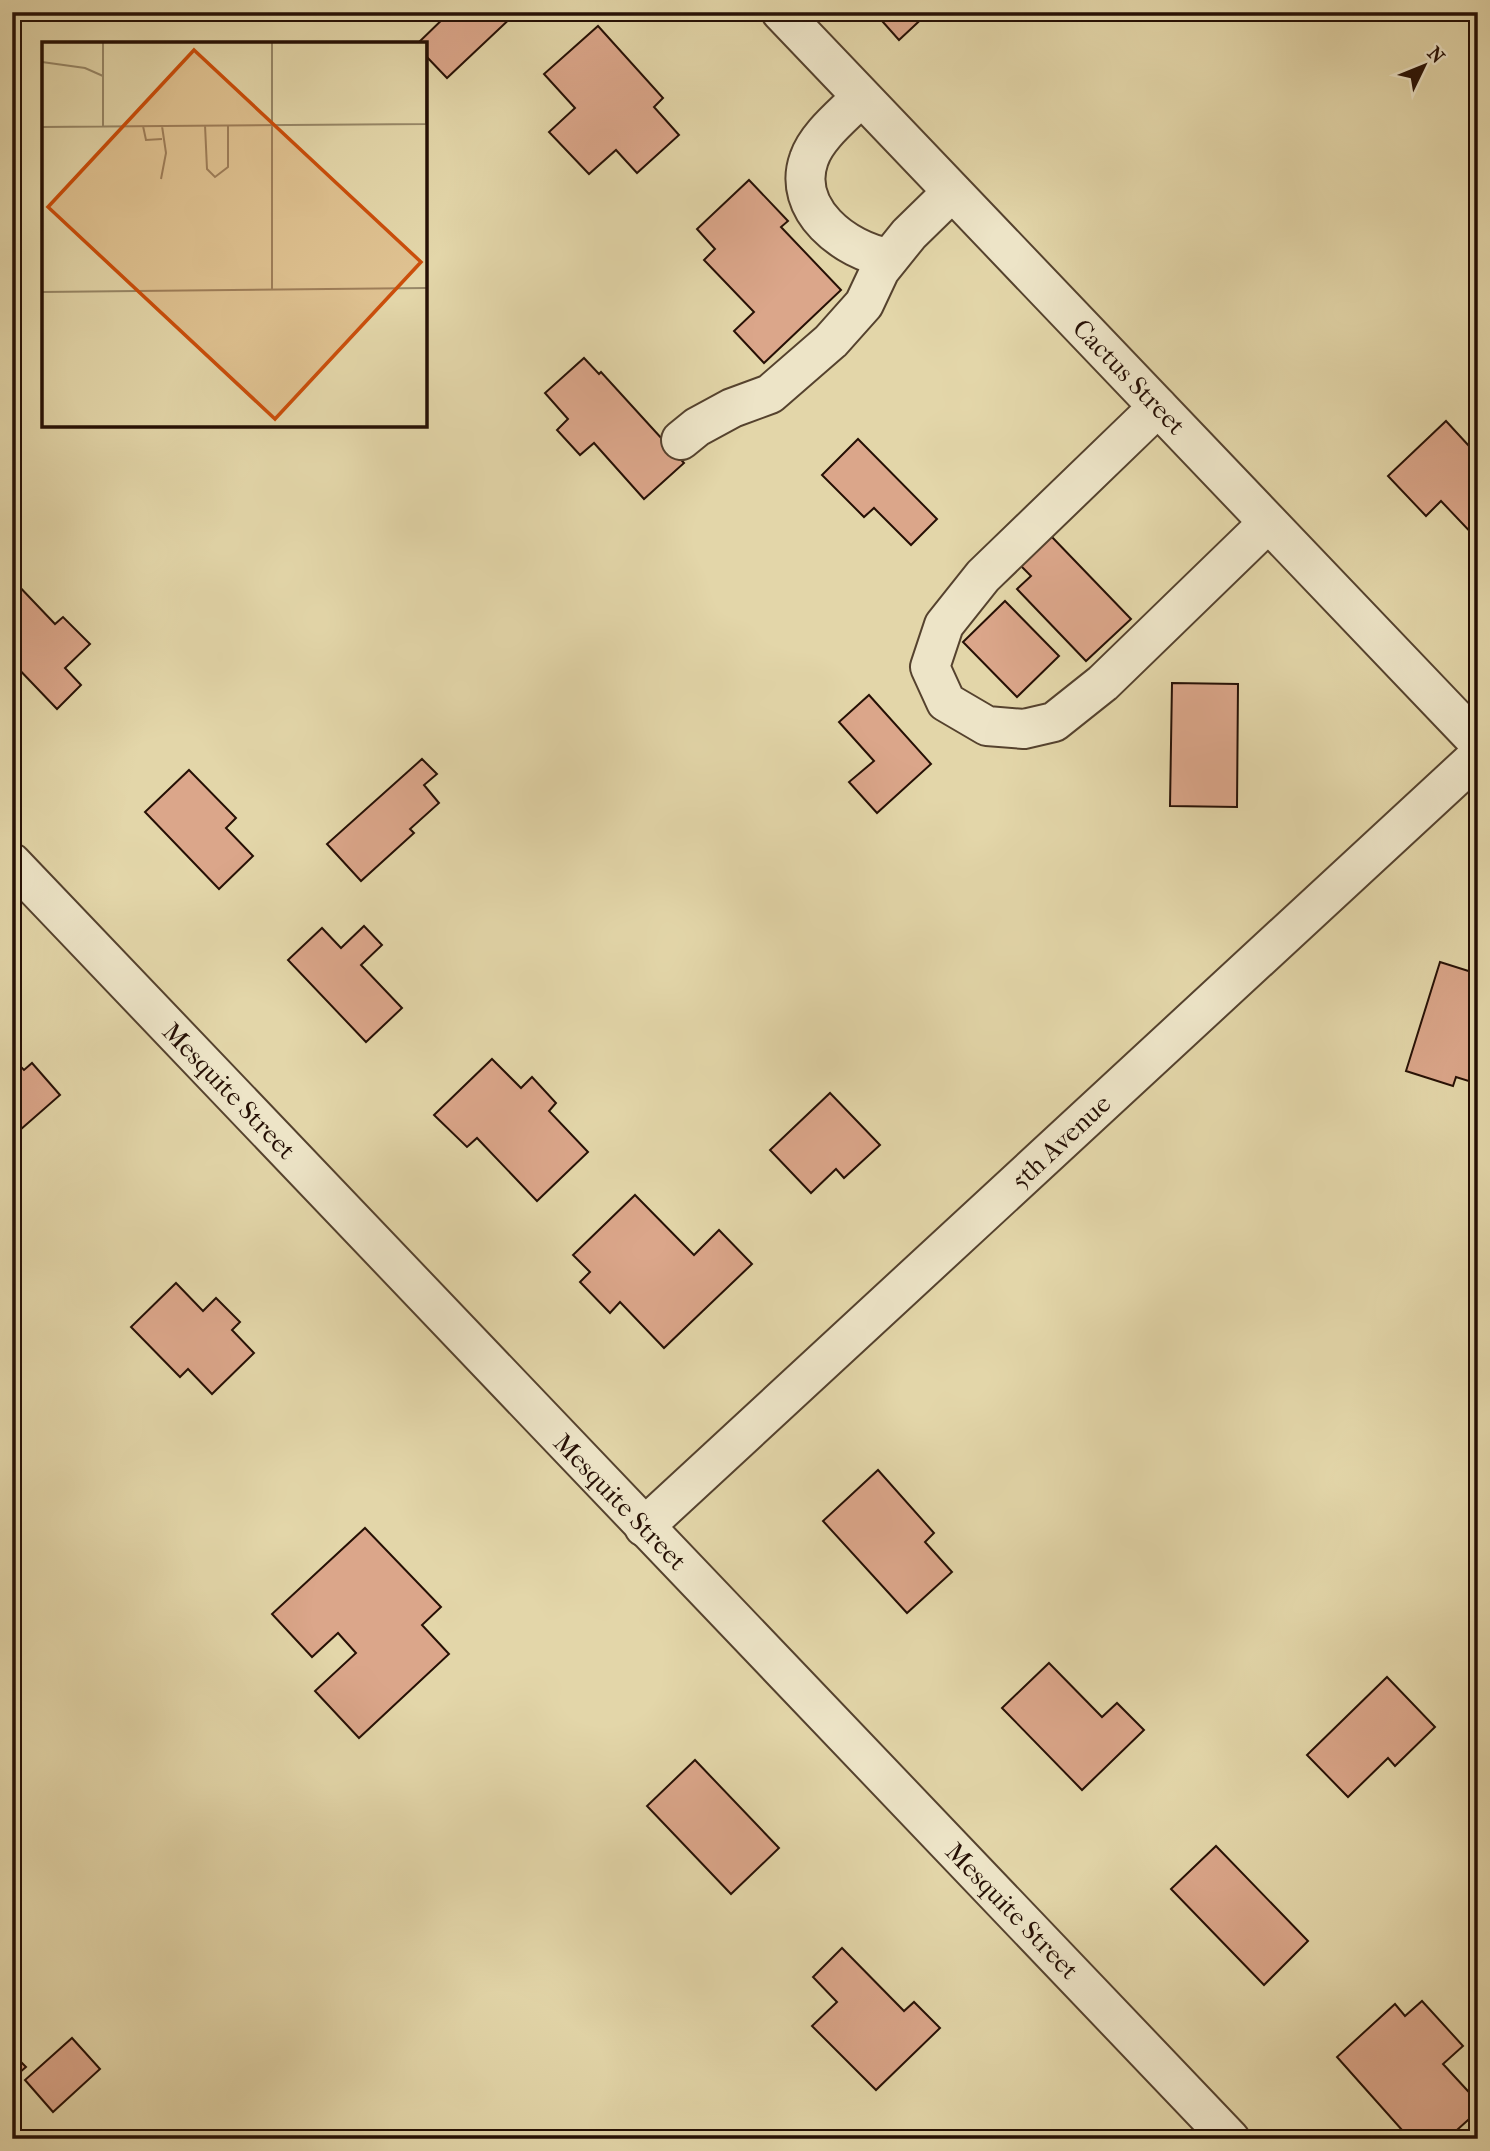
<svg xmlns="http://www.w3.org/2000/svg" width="1490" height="2151" font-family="'IM FELL French Canon',serif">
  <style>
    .building { fill: #dba68a; stroke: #261005; stroke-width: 2 }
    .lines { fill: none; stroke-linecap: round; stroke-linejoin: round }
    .minor-casing { stroke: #55422e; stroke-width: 42 }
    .minor { stroke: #ede4c7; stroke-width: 38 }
    .labels { text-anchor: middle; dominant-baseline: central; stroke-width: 5; stroke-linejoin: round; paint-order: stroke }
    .street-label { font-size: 26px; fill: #261005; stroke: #ede4c7 }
    .inset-road { fill: none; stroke: #978767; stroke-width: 2 }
    .view { fill: #cb4e0b; fill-opacity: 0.15; stroke: #cb4e0b; stroke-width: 3.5 }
    .inset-edge { fill: none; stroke: #261005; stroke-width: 3.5 }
  </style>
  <rect width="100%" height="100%" fill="#e3d6a9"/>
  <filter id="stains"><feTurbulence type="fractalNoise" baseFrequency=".00286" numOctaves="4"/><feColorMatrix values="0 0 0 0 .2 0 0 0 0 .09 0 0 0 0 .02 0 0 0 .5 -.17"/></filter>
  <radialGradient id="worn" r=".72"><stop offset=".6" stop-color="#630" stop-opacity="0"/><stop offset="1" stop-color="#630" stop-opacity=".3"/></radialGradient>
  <g class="building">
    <polygon points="450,12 517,12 447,78 425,55 425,44 417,44"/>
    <polygon points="874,12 929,12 899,40"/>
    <polygon points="598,26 663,98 654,107 679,135 637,173 616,150 589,174 549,132 575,108 544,74"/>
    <polygon points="749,180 788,221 781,227 841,290 764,363 734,331 754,312 704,260 715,249 697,229"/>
    <polygon points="584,358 599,374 601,372 684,463 644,499 594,443 580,455 557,430 568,419 545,393"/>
    <polygon points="1446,421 1469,446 1478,437 1478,540 1441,501 1426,516 1388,476"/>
    <polygon points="858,439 937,519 911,545 874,508 864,517 822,475"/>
    <polygon points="1051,536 1131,619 1086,661 1017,589 1031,576 1020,565"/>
    <polygon points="14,581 55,624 63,617 90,644 65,668 81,685 57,709 12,662"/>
    <polygon points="1005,601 1059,656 1017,697 963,642"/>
    <polygon points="1172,683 1238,684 1237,807 1170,806"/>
    <polygon points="869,695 931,764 877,813 849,782 874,761 839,722"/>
    <polygon points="422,759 437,774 424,785 439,803 410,829 414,833 361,881 327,844"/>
    <polygon points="189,770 236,818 226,828 253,856 219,889 145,812"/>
    <polygon points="364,926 382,945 361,965 402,1008 366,1042 288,960 322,928 341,948"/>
    <polygon points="1440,962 1478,974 1478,1084 1456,1077 1453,1086 1406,1071"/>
    <polygon points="12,1058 24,1070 32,1063 60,1095 12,1137"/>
    <polygon points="492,1059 521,1088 532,1077 556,1103 549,1111 588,1152 537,1201 477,1138 467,1147 434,1115"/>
    <polygon points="830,1093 880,1145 844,1178 836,1169 811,1193 770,1150"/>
    <polygon points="635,1195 694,1255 719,1230 752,1264 664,1348 620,1302 610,1313 580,1282 590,1272 573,1255"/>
    <polygon points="176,1283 203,1311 216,1298 240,1322 232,1330 254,1353 212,1394 188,1369 180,1377 131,1327"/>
    <polygon points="878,1470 934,1533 925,1542 952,1572 907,1613 823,1521"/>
    <polygon points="365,1528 441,1607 422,1625 449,1654 359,1738 315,1691 356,1653 338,1633 312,1657 272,1614"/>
    <polygon points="1049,1663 1102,1717 1117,1703 1144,1730 1082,1790 1002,1708"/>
    <polygon points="1387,1677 1435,1727 1395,1766 1388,1758 1348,1797 1307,1755"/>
    <polygon points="695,1760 779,1848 731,1894 647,1806"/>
    <polygon points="1216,1846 1308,1941 1264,1985 1171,1889"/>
    <polygon points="842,1948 904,2011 914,2002 940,2028 876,2090 812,2026 837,2002 813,1977"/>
    <polygon points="1422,2001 1463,2046 1443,2064 1478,2102 1478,2111 1447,2139 1410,2139 1337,2057 1395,2004 1405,2016"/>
    <polygon points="72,2038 100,2069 53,2112 25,2080"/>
    <polygon points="12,2053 26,2067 12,2079"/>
  </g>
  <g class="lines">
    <g class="minor-casing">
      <g id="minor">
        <polyline points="781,12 1478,742"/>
        <path d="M861,97C845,114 817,135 809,159C791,209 845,251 889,258"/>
        <polyline points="1158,407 983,576 944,625 930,667 946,702 987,726 1024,729 1054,722 1103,683 1268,523"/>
        <polyline points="681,440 697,427 732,408 770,394 831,341 864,304 880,270 909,234 952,192"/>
        <polyline points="12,863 1230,2139"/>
        <polyline points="644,1527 1478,756"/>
      </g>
    </g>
    <use href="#minor" class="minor"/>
  </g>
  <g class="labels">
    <g class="street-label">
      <text transform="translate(1129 377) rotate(46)">Cactus Street</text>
      <text transform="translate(229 1091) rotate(46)">Mesquite Street</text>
      <text transform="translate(1061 1142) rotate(-43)">5th Avenue</text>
      <text transform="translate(620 1502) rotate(46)">Mesquite Street</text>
      <text transform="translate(1012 1911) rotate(46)">Mesquite Street</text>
    </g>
  </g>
  <g transform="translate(42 42)">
    <rect width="385" height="385" fill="#e3d6a9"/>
    <path class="inset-road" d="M61,1V84M230,1V248M0,20L43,26L61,34M384,82V1M163,83L165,127L173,135L186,125V83M101,84L104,98L120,97M0,85L385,82M119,137L124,111L120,84M0,250L385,246"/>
    <path class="view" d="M152,8L379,220L233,377L6,165Z"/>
    <rect width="385" height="385" class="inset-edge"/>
  </g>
  <rect width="1490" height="2151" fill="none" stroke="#e3d6a9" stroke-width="42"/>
  <rect x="14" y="14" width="1462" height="2123" fill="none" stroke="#261005" stroke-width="3.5"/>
  <rect x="21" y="21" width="1448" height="2109" fill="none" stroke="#261005" stroke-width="2"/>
  <g transform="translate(1424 66) rotate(47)" stroke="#ede4c7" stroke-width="5" paint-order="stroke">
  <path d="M0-5L12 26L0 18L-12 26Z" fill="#261005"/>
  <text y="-10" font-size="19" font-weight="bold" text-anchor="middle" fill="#261005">N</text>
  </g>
  <rect width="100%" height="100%" filter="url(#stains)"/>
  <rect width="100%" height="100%" fill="url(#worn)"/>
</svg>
